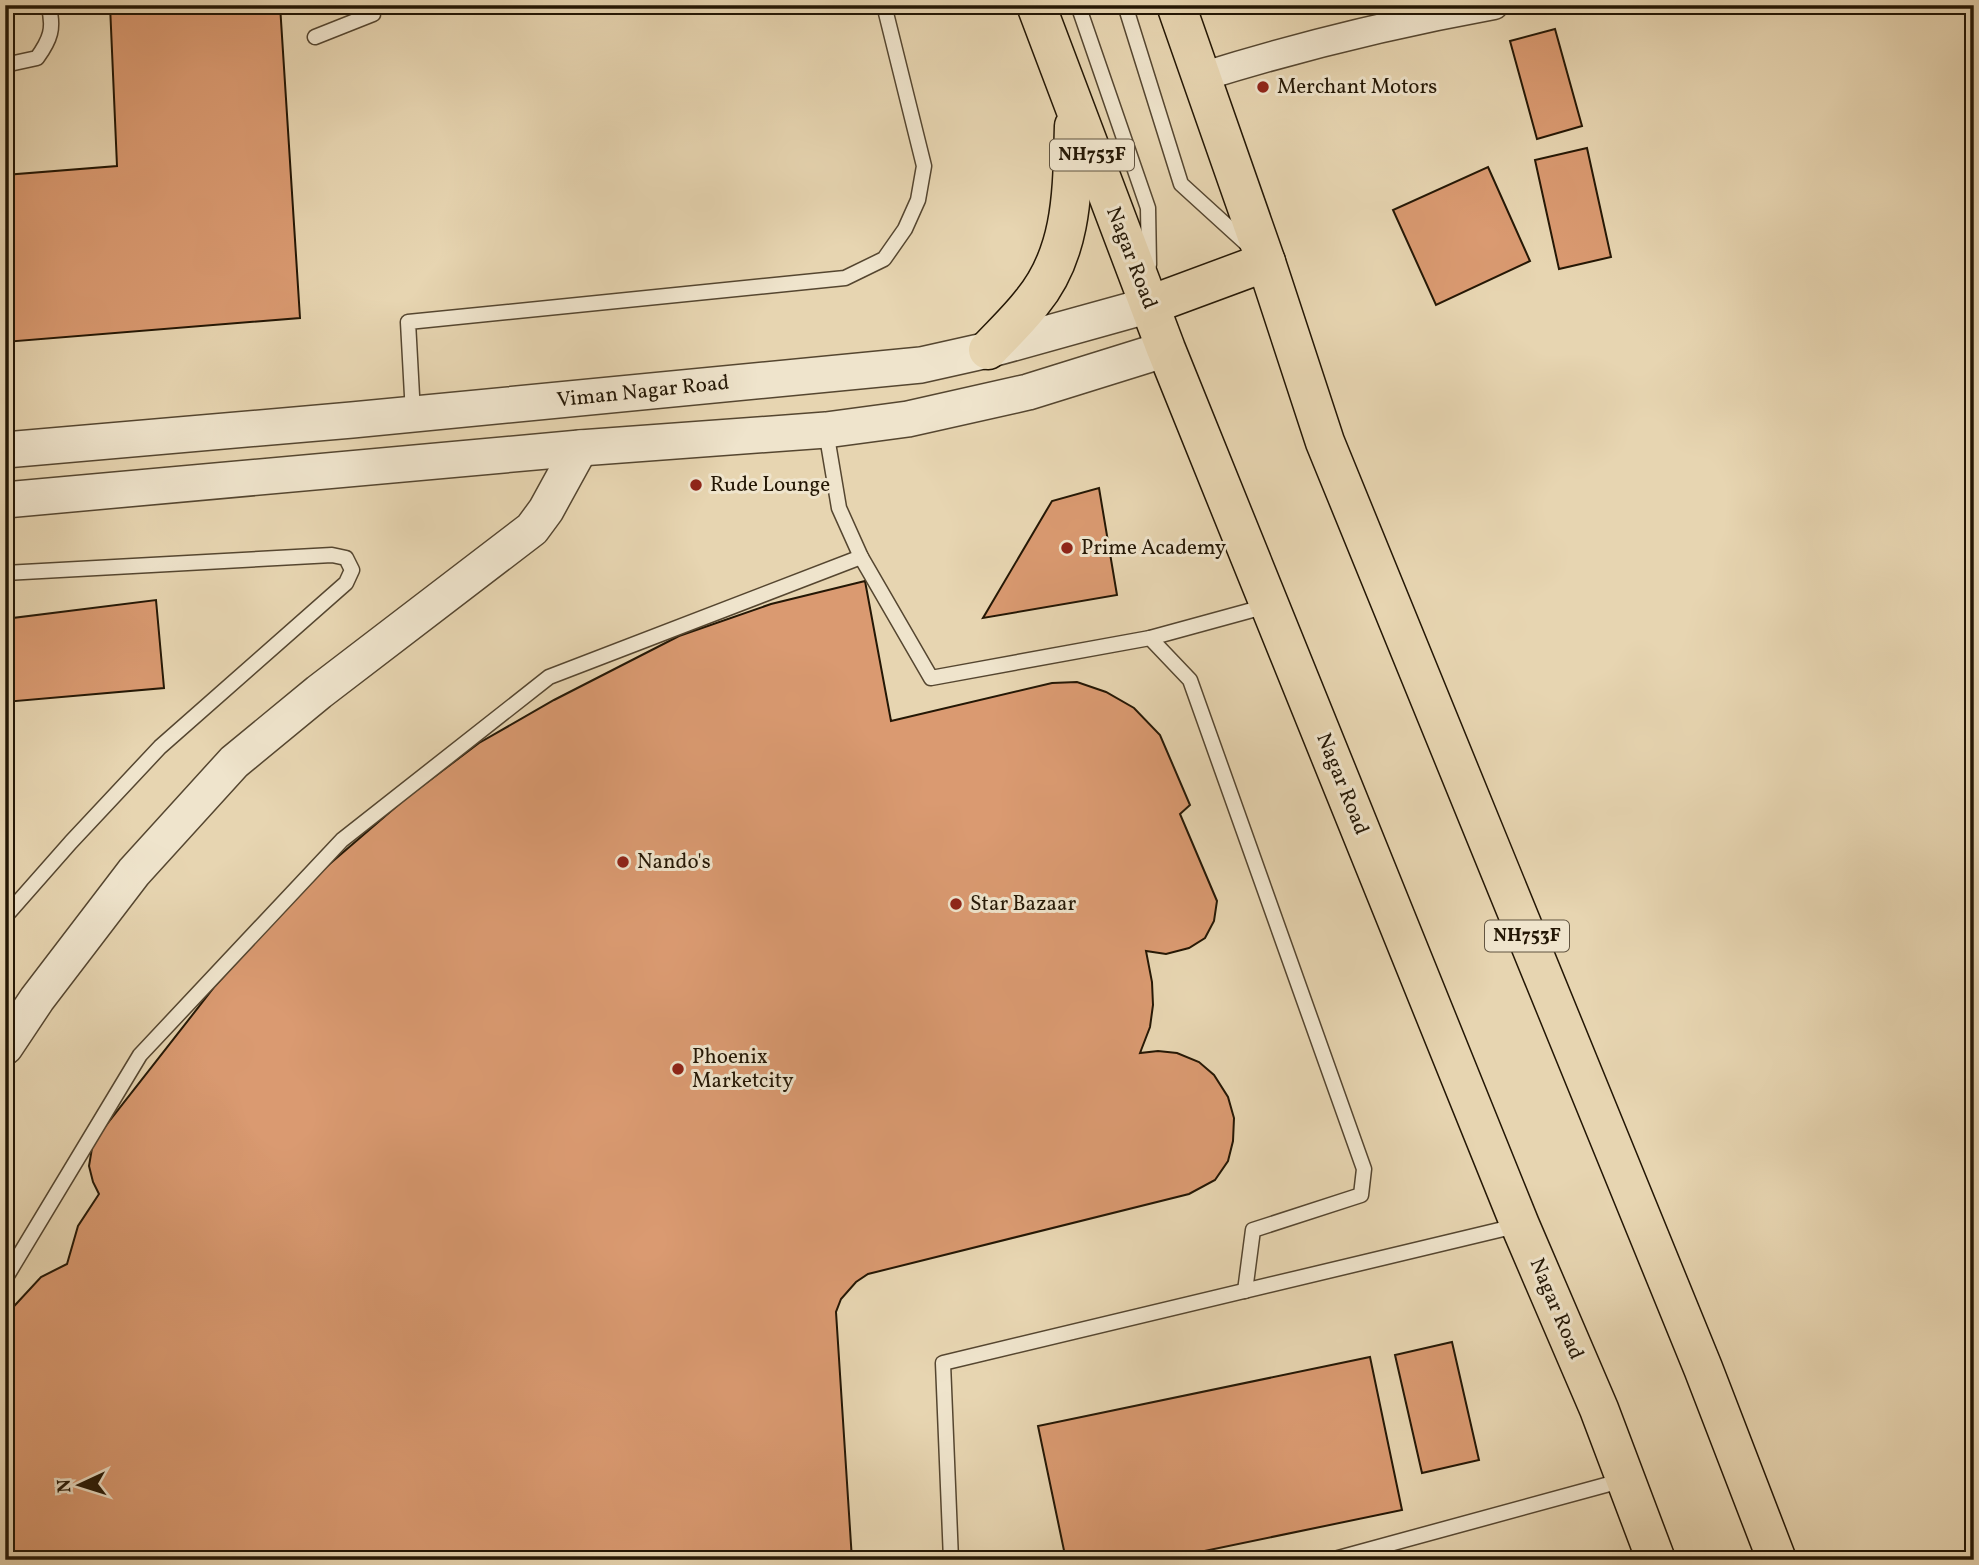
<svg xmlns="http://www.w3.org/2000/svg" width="1979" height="1565" font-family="Vollkorn,serif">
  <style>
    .building { fill: #da9a71; stroke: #241705; stroke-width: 2 }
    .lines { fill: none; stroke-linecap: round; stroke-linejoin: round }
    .service-casing { stroke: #554630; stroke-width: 17 }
    .minor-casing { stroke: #554630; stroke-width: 31 }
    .tertiary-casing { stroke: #554630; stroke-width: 38 }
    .trunk-casing { stroke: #241705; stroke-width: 41 }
    .service { stroke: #efe4cc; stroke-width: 14 }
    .minor { stroke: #efe4cc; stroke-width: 28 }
    .tertiary { stroke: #efe4cc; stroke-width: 35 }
    .trunk { stroke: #e7d5b1; stroke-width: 38 }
    .poi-dot { fill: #8f2418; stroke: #efe4cc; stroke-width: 2.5 }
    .labels { text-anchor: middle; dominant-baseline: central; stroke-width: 6; stroke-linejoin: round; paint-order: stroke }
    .shield { fill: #efe4cc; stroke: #615441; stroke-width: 2 }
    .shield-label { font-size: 19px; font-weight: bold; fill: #241705 }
    .poi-label { font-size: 21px; fill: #241705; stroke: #efe4cc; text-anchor: start }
    .street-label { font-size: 21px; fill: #241705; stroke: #efe4cc }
  </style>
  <rect width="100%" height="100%" fill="#e7d5b1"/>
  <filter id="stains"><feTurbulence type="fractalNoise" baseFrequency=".00286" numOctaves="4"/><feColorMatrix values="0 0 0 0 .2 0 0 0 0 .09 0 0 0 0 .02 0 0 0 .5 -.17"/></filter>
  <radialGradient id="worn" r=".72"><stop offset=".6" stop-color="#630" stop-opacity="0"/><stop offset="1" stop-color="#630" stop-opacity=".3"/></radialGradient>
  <g class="building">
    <polygon points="110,5 280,5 300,318 5,342 5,175 117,166"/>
    <polygon points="1555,29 1582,126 1537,139 1510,41"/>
    <polygon points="1587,148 1611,257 1559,269 1535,160"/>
    <polygon points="1488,167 1530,261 1436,305 1393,210"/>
    <polygon points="1099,488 1117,595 983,618 1052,501"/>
    <polygon points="865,581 891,721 1052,683 1077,682 1106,692 1134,708 1160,735 1190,805 1180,814 1217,901 1214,921 1205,938 1189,948 1166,954 1146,951 1152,982 1153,1005 1150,1027 1140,1053 1158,1051 1177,1053 1199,1062 1214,1075 1228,1097 1234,1118 1233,1141 1228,1161 1215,1180 1189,1194 868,1274 856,1282 841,1299 836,1312 852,1560 5,1560 5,1316 41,1277 67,1264 78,1226 99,1194 93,1182 89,1166 93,1142 215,986 311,880 405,799 479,743 554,700 679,636 771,604"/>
    <polygon points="156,600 164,688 5,702 5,619"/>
    <polygon points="1452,1342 1479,1460 1422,1473 1395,1355"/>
    <polygon points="1370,1357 1402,1510 1161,1560 1066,1560 1038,1426"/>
  </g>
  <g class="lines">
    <g class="service-casing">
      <g id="service">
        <polyline points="1078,5 1148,208 1149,265"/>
        <polyline points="1125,5 1181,184 1248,245"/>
        <polyline points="315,37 373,14 373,5"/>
        <path d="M5,63H14L37,58C50,40 55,28 48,5"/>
        <polyline points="413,414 408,322 845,278 884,259 905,229 918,200 924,166 884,5"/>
        <polyline points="826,431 839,508 861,557 931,678 1150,638 1190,680 1364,1169 1361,1195 1253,1230 1245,1291"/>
        <polyline points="5,573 332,555 346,558 352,570 346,583 160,747 71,842 5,917"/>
        <polyline points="1150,638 1267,606"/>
        <polyline points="5,1279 140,1055 342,840 549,677 861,557"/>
        <polyline points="951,1560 943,1363 1520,1225"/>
        <polyline points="1331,1560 1624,1480"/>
      </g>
    </g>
    <g class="minor-casing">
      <path id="minor" d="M1201,77C1297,47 1395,23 1494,5"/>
    </g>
    <g class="tertiary-casing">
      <g id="tertiary">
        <polyline points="5,450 352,420 921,365 988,350 1150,305"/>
        <polyline points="5,500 580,448 826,430 908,419 1028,392 1166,349"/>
        <polyline points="5,1047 37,999 134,872 234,762 319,692 532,529 546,510 580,448"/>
      </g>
    </g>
    <g class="trunk-casing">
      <g id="trunk">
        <polyline points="1036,5 1166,349 1520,1225 1599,1409 1656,1560"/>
        <polyline points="1176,5 1266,262 1325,442 1703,1368 1777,1560"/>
        <polyline points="1150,305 1266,262"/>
        <path d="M988,350C1003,334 1019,319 1032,302C1074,251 1072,188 1074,126"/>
      </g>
    </g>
    <use href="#service" class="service"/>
    <use href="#minor" class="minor"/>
    <use href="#tertiary" class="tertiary"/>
    <use href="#trunk" class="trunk"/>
  </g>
  <g class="poi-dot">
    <circle cx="1263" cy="87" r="7"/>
    <circle cx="696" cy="485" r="7"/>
    <circle cx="1067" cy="548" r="7"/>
    <circle cx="623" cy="862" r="7"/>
    <circle cx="956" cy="904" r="7"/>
    <circle cx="678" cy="1069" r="7"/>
  </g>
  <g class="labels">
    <g class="shield">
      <rect x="1050" y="139.5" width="84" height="31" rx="5"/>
      <rect x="1485" y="920.5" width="84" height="31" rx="5"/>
    </g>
    <g class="shield-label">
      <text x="1092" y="155">NH753F</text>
      <text x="1527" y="936">NH753F</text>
    </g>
    <g class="poi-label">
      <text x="1277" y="87">Merchant Motors</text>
      <text x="710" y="485">Rude Lounge</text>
      <text x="1081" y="548">Prime Academy</text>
      <text x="637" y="862">Nando's</text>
      <text x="970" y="904">Star Bazaar</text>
      <text x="692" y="1057">Phoenix<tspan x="692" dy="24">Marketcity</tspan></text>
    </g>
    <g class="street-label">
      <text transform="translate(1131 258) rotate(69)">Nagar Road</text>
      <text transform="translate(643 392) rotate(-6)">Viman Nagar Road</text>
      <text transform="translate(1342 784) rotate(68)">Nagar Road</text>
      <text transform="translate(1556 1309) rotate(67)">Nagar Road</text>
    </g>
  </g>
  <rect width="1979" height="1565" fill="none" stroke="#e7d5b1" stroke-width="28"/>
  <rect x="7" y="7" width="1965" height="1551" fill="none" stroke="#241705" stroke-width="3.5"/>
  <rect x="14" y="14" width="1951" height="1537" fill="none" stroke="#241705" stroke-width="2"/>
  <g transform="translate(80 1485) rotate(266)" stroke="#efe4cc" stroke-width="5" paint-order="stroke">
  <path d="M0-5L12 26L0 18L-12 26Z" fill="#241705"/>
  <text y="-10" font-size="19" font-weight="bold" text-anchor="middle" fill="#241705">N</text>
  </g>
  <rect width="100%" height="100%" filter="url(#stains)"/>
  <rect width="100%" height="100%" fill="url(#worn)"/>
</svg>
